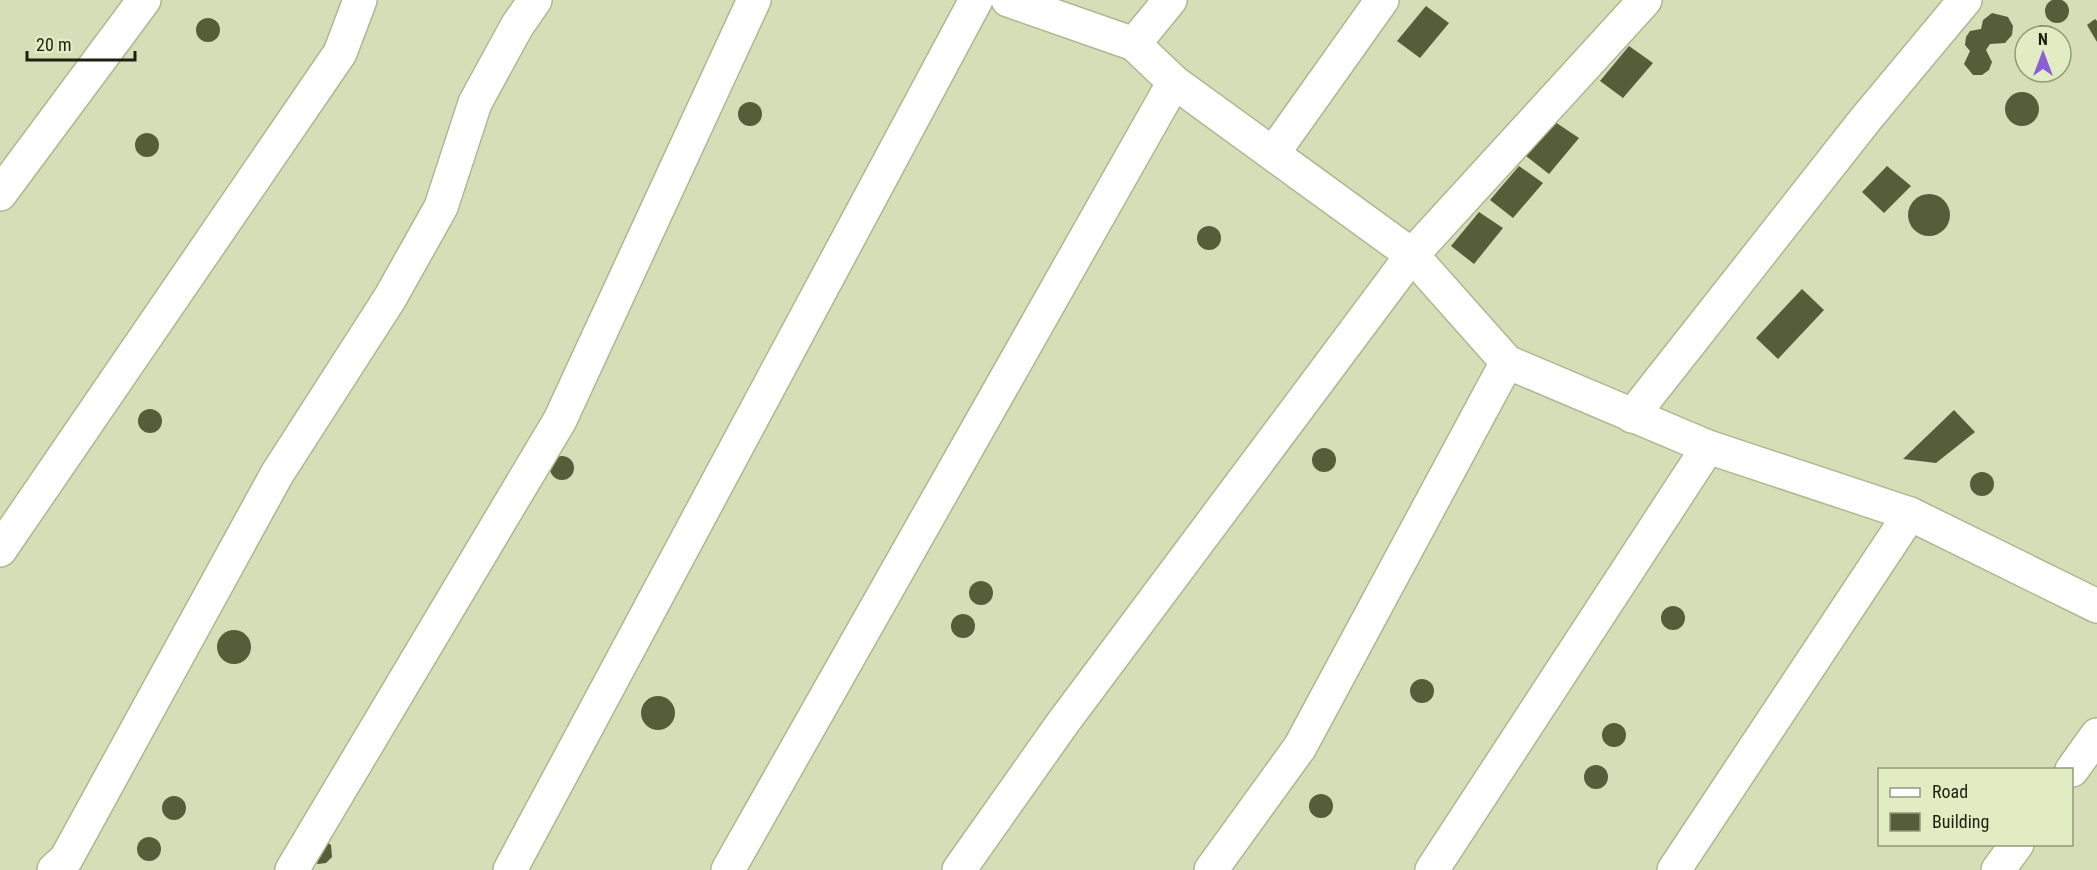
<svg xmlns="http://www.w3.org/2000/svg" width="2097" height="870" font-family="'Roboto Condensed',sans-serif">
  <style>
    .building { fill: #565d39 }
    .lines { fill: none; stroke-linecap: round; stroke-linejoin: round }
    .minor-casing { stroke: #aeb790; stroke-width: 36 }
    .minor { stroke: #fff; stroke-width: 33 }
  </style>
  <rect width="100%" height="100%" fill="#d5deb6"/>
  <g class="building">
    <circle cx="2057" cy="11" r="12"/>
    <polygon points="1426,6 1449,23 1420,58 1397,41"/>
    <polygon points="1992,13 2008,17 2013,26 2012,35 2005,43 1990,44 1986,50 1992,62 1989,70 1982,75 1973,75 1964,64 1970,51 1965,45 1966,37 1970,31 1981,29 1983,20"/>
    <circle cx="208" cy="30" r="12"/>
    <polygon points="2095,19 2097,21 2097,42 2087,25"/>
    <polygon points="2040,25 2051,26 2060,36 2028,36"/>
    <polygon points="1629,46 1653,63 1623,98 1600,81"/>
    <circle cx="2022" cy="109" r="17"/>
    <circle cx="750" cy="114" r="12"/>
    <polygon points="1555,122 1579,138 1549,174 1526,156"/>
    <circle cx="147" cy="145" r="12"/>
    <polygon points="1519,166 1543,183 1513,218 1490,200"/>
    <polygon points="1887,166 1911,186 1884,213 1862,192"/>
    <circle cx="1929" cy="215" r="21"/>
    <polygon points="1479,212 1503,228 1474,264 1451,246"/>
    <circle cx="1209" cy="238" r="12"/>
    <polygon points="1802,289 1824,310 1778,359 1756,338"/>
    <circle cx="150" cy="421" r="12"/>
    <polygon points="1954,410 1975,432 1936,463 1903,459"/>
    <circle cx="1324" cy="460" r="12"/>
    <circle cx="562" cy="468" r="12"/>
    <circle cx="1982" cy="484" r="12"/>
    <circle cx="981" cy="593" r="12"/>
    <circle cx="1673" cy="618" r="12"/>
    <circle cx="963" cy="626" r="12"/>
    <circle cx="234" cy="647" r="17"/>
    <circle cx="1422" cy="691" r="12"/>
    <circle cx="658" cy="713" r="17"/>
    <circle cx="1614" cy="735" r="12"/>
    <circle cx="1596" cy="777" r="12"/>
    <circle cx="1321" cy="806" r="12"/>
    <circle cx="174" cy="808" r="12"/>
    <circle cx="149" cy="849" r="12"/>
    <polygon points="324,840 331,845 332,857 326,863 318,864 314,862"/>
  </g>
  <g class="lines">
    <g class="minor-casing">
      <g id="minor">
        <polyline points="1008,0 1134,44 1174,82 1412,255 1507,362 1708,447 1910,514 2097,606"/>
        <polyline points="1134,44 1170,0"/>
        <polyline points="1274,152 1382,0"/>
        <polyline points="0,194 144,0"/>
        <polyline points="1632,416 1865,120 1965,0"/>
        <polyline points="0,550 340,53 360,0"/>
        <polyline points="2072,770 2097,735"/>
        <polyline points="54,870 66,859 277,474 390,298 441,207 475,103 517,26 535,0"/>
        <polyline points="292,870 560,420 754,0"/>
        <polyline points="510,870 976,0"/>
        <polyline points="728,870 1174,82"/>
        <polyline points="959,870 1062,724 1412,255 1645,0"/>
        <polyline points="1211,870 1300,747 1507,362"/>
        <polyline points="1432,870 1708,447"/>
        <polyline points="1674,870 1910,514"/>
        <polyline points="1998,870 2017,844"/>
      </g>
    </g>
    <use href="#minor" class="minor"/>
  </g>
  <rect x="1878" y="768" width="195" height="78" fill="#e2ecc2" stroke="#939a7b" stroke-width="1.5"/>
  <rect x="1890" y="788" width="30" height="9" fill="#ffffff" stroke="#939a7b" stroke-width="1.5"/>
  <text x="1932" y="798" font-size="18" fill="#1d2011">Road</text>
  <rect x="1890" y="813" width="30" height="18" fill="#565d39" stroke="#939a7b" stroke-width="1.5"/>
  <text x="1932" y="828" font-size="18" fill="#1d2011">Building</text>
  <g transform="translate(2043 54)"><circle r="28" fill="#e2ecc2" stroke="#939a7b" stroke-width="1.5"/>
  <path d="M0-4.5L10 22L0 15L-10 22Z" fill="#8b5dd6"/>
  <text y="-9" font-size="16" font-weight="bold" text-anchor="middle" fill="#1d2011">N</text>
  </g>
  <path d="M27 51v9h108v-9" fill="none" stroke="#1d2011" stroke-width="3"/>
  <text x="36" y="51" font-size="18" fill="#1d2011" stroke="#e2ecc2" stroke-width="4.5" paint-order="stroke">20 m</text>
</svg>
